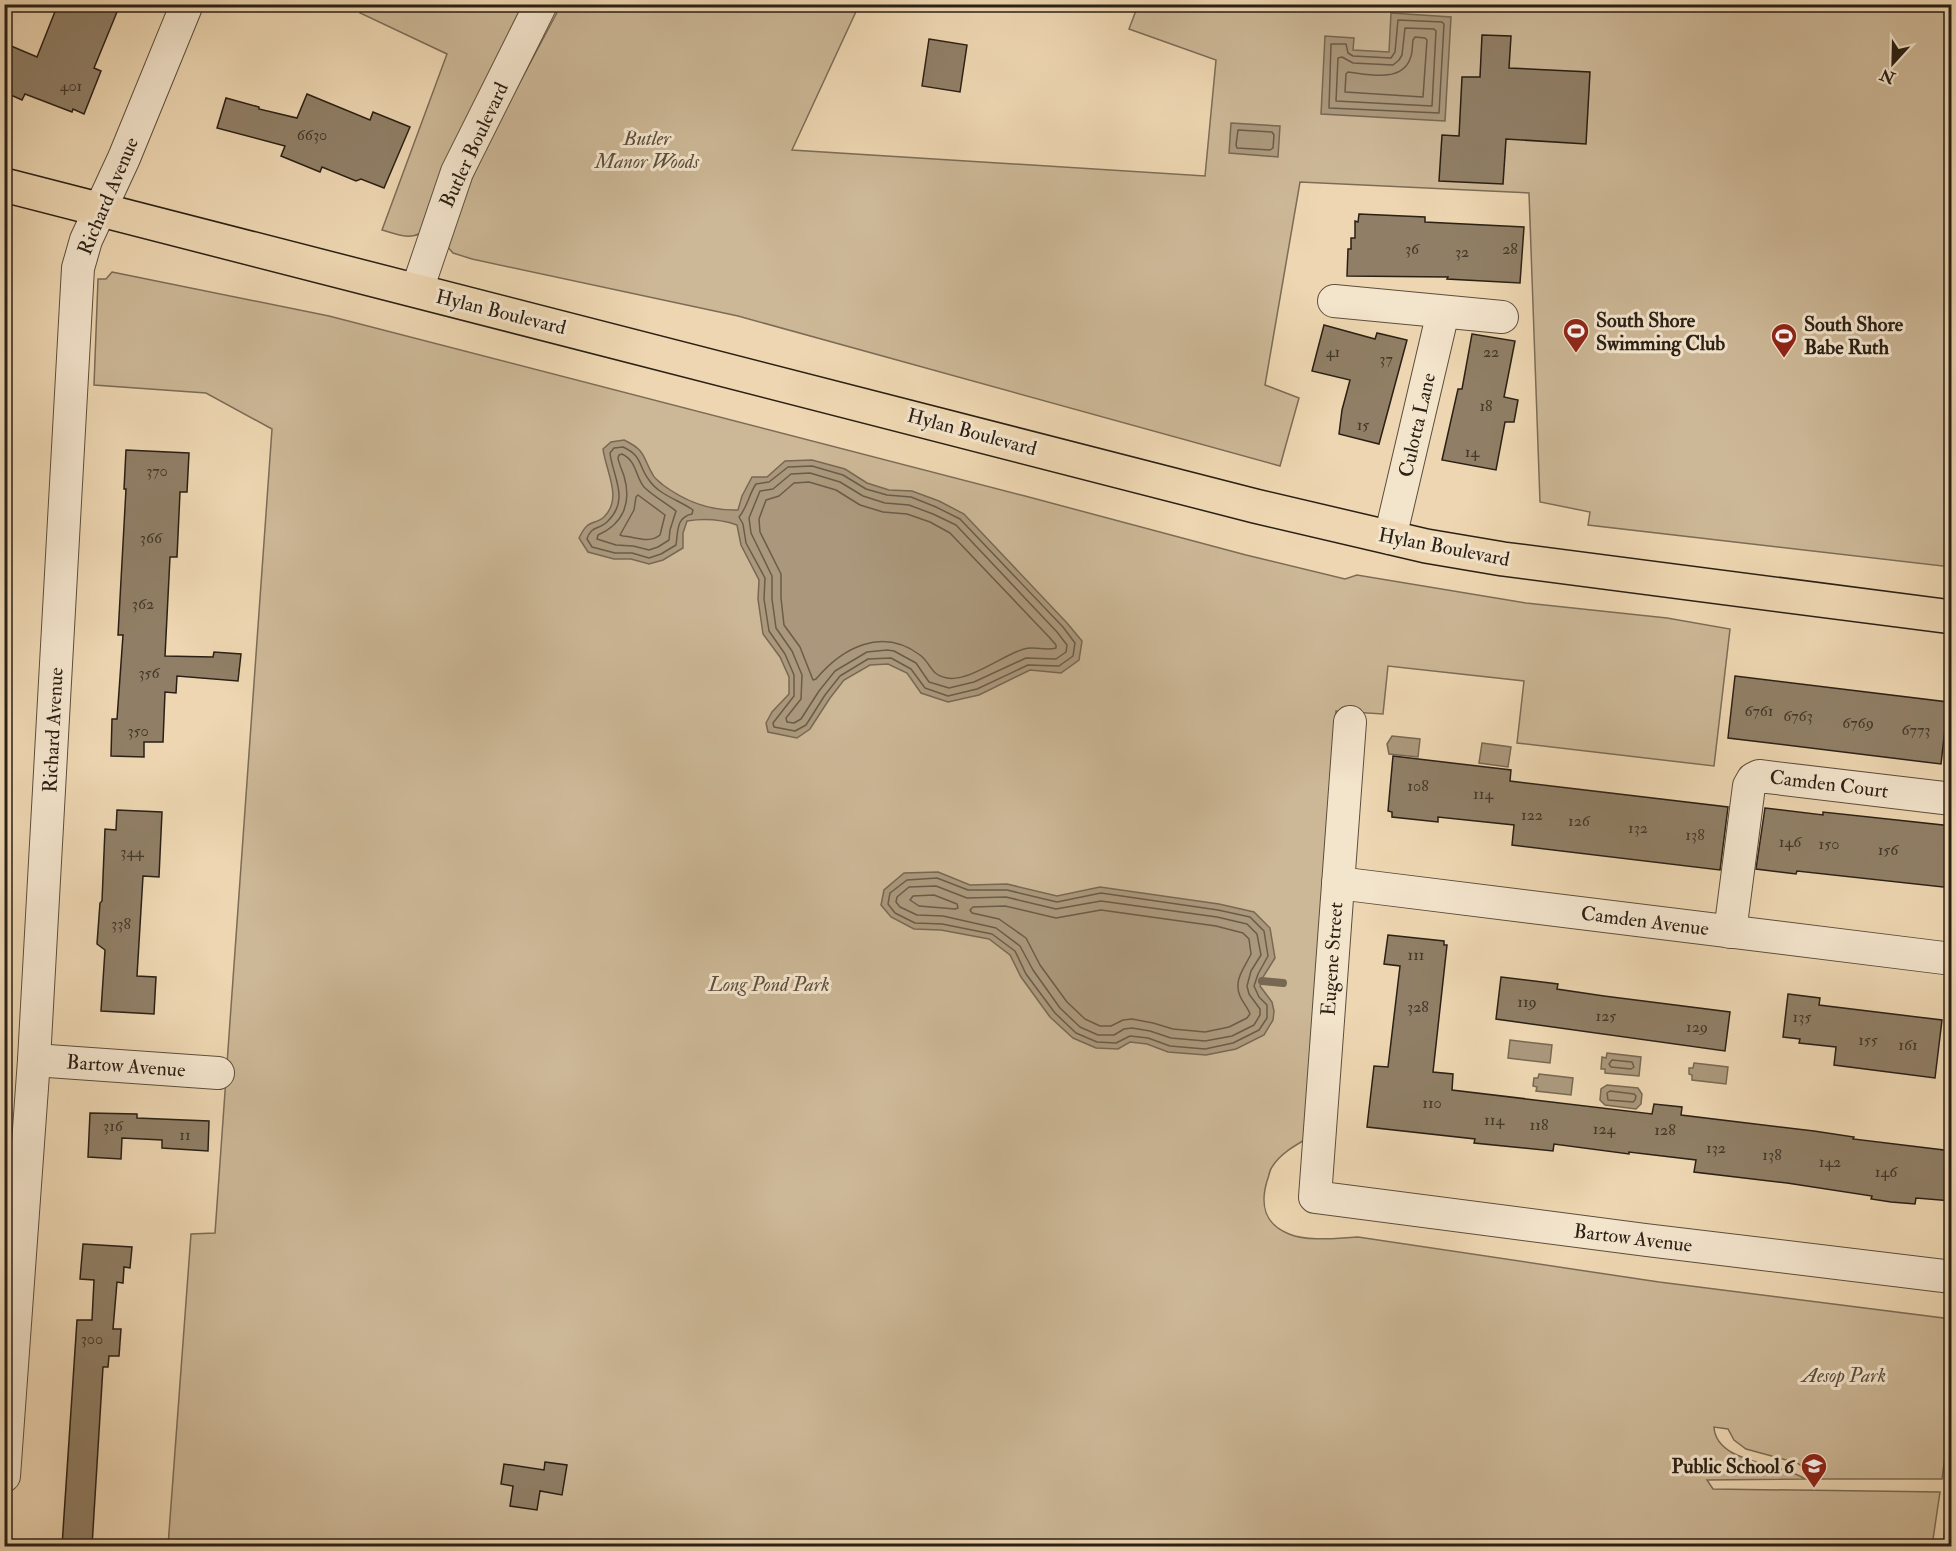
<svg xmlns="http://www.w3.org/2000/svg" width="1956" height="1551" font-family="'IM FELL Double Pica',serif">
  <style>
    .green { fill: #ccb796; stroke: #7c6c56; stroke-width: 1.5 }
    .water { fill: #ab987c; stroke: #786853; stroke-width: 1.5 }
    .lines { fill: none; stroke-linecap: round; stroke-linejoin: round }
    .shore { stroke: #6b5c48; stroke-width: 1.5 }
    .stream { stroke: #786853; stroke-width: 8 }
    .building { fill: #907f66; stroke: #2b2015; stroke-width: 1.5 }
    .minor-casing { stroke: #5c4e3c; stroke-width: 34 }
    .primary-casing { stroke: #2b2015; stroke-width: 36 }
    .minor { stroke: #f3e4cc; stroke-width: 32 }
    .primary { stroke: #edd6b1; stroke-width: 33 }
    .labels { text-anchor: middle; dominant-baseline: central; stroke-width: 6; stroke-linejoin: round; paint-order: stroke }
    .number-label { font-size: 16px; fill: #443829 }
    .park-label { font-size: 20px; font-style: italic; fill: #5b4d3c; stroke: #f3e4cc }
    .street-label { font-size: 20px; fill: #2b2015; stroke: #f3e4cc }
    .poi-label { font-size: 20px; font-weight: bold; fill: #2b2015; stroke: #f3e4cc; text-anchor: start }
  </style>
  <rect width="100%" height="100%" fill="#edd6b1"/>
  <filter id="stains"><feTurbulence type="fractalNoise" baseFrequency=".00333" numOctaves="4"/><feColorMatrix values="0 0 0 0 .2 0 0 0 0 .09 0 0 0 0 .02 0 0 0 .5 -.17"/></filter>
  <radialGradient id="worn" r=".72"><stop offset=".6" stop-color="#630" stop-opacity="0"/><stop offset="1" stop-color="#630" stop-opacity=".3"/></radialGradient>
  <g class="green">
    <path d="M364,5H530L421,233C408,240 396,234 382,230L447,54L360,13Z"/>
    <polygon points="561,5 859,5 792,150 1205,176 1216,60 1129,29 1138,5 1951,5 1951,567 1588,525 1590,512 1540,502 1529,193 1300,182 1265,385 1299,398 1280,466 738,316 472,259 453,253 446,245 446,234 494,131"/>
    <path d="M112,272L329,316L1025,496L1246,555L1345,579L1357,575L1526,603L1667,618L1730,629L1714,766L1517,743L1524,681L1388,666L1383,714L1336,711L1308,1138C1294,1146 1280,1154 1272,1167C1269,1171 1269,1177 1267,1181C1260,1205 1264,1224 1289,1234C1308,1242 1338,1238 1358,1237L1659,1282L1951,1319V1457H1945L1942,1479H1821L1797,1463L1746,1449L1734,1440L1728,1429L1714,1427C1716,1464 1781,1462 1805,1479L1707,1480L1713,1489L1940,1492L1932,1546H168L191,1234L215,1233L272,429L206,393L94,385L98,279H106Z"/>
    <polygon points="1949,1492 1952,1492 1951,1546 1943,1546"/>
  </g>
  <g class="water">
    <polygon points="1391,13 1451,17 1445,121 1321,114 1325,36 1354,38 1353,50 1389,52"/>
    <polygon points="1231,123 1280,126 1278,157 1229,153"/>
    <path d="M624,440C647,451 642,457 653,475C655,479 660,482 663,485C686,502 710,511 738,510L742,496L752,477H767L785,461L812,460L845,469L867,483L889,490L912,491L939,501L964,514L1067,623L1082,641L1079,660L1061,673L1030,670L979,695L948,702L921,693L907,673L888,664L870,665L844,680L830,698L810,729L797,738L768,732L766,723L772,712L789,694V677L780,657L763,634L758,599L759,580L741,545L737,525C720,519 705,518 687,521L683,533V548L663,560L649,564L631,559H614L588,552L579,538C581,534 584,528 587,526C591,522 599,522 604,517C623,498 606,472 603,449L611,442Z"/>
    <polygon points="1392,736 1420,739 1418,757 1389,754 1387,744"/>
    <polygon points="1482,743 1511,747 1508,767 1479,763"/>
    <polygon points="938,872 970,885 1007,884 1057,896 1100,887 1219,904 1254,912 1270,928 1275,958 1263,977 1260,986 1272,1002 1274,1011 1273,1020 1264,1035 1236,1049 1206,1055 1168,1052 1147,1044 1130,1042 1118,1049 1096,1048 1073,1038 1050,1017 1021,977 1010,955 989,939 941,930 914,929 891,917 881,905 884,890 904,873"/>
    <polygon points="1510,1040 1552,1045 1550,1063 1508,1058"/>
    <polygon points="1607,1053 1641,1057 1639,1076 1605,1073 1605,1069 1601,1069 1602,1057 1606,1058"/>
    <polygon points="1694,1063 1728,1067 1726,1084 1692,1080 1692,1075 1689,1074 1689,1068 1693,1068"/>
    <polygon points="1539,1074 1573,1078 1571,1095 1536,1091 1537,1087 1533,1086 1534,1078 1538,1078"/>
    <polygon points="1607,1085 1638,1088 1642,1094 1641,1104 1636,1109 1605,1105 1600,1100 1601,1089"/>
  </g>
  <g class="lines">
    <g class="shore">
      <polygon points="1398,20 1442,22 1444,24 1439,113 1329,108 1331,44 1346,44 1348,53 1353,56 1391,58 1395,52"/>
      <polygon points="1405,28 1434,29 1436,31 1432,106 1336,101 1338,58 1342,57 1353,63 1393,65 1399,60 1402,55"/>
      <path d="M1415,37L1425,38L1427,40L1423,97L1345,92L1346,74L1348,72C1367,74 1401,83 1410,59C1413,53 1412,46 1413,40Z"/>
      <polygon points="1238,130 1272,132 1274,135 1273,148 1270,150 1237,148 1236,145"/>
      <path d="M623,447C643,456 638,466 649,480C659,495 679,500 693,510L692,514C676,517 678,532 676,545L661,554L649,558L632,553H615L592,547L587,539C591,525 600,530 608,521C630,499 613,478 610,453L614,448Z"/>
      <path d="M622,454C637,461 635,476 644,487C653,496 666,503 676,511L670,530L669,540L658,547L649,550L633,546L616,545L597,539L598,535C623,524 632,503 624,476C622,470 619,464 618,458L619,455Z"/>
      <path d="M812,466L843,475L866,489L887,495L911,497L936,507L960,519L1063,627L1075,643L1073,656L1059,666L1028,665L977,689L948,696L925,688L911,669L891,658L868,659L840,676L825,695L806,725L795,731L774,727L773,723L794,696V675L785,654L769,631L764,599L765,578L746,543L743,524L739,517C747,508 749,494 756,484L769,482L788,467Z"/>
      <polygon points="810,473 840,482 863,496 885,503 909,505 933,514 956,525 1057,632 1067,645 1066,652 1056,659 1026,658 974,682 949,688 929,682 916,663 894,651 887,650 867,652 835,671 819,691 801,719 794,723 787,722 786,718 801,699 802,675 792,651 776,628 772,599 772,576 751,533 749,518 760,491 773,489 791,474"/>
      <path d="M809,482L836,490L860,505L883,512L907,514L930,522L950,533L1050,638L1056,645V648C1046,651 1034,646 1024,649C1003,655 969,682 947,678C930,675 931,663 920,655C882,627 843,647 816,679L813,680L800,647L784,625L781,598V574L760,532L759,519L766,500L779,496L794,483Z"/>
      <path d="M638,495L665,515L660,535C649,544 636,537 623,536L620,535L634,510L636,497Z"/>
      <polygon points="937,878 968,890 1007,890 1057,902 1101,893 1218,910 1250,917 1264,931 1268,956 1258,974 1254,986 1259,997 1267,1005 1267,1018 1259,1030 1233,1043 1205,1049 1170,1046 1148,1038 1130,1036 1116,1043 1097,1042 1076,1033 1055,1013 1026,974 1015,951 992,934 942,924 915,923 895,913 888,904 890,893 907,880"/>
      <polygon points="936,886 967,898 1006,897 1056,909 1101,901 1217,917 1247,924 1257,934 1261,955 1251,971 1247,986 1249,994 1260,1009 1260,1015 1254,1025 1232,1036 1205,1041 1171,1038 1150,1031 1132,1028 1124,1029 1114,1035 1098,1035 1080,1027 1060,1008 1033,970 1020,946 996,928 943,916 917,915 900,907 896,902 897,897 909,887"/>
      <polygon points="934,895 957,904 958,908 955,909 919,906 910,900 913,896"/>
      <path d="M1005,906L1056,918L1101,910L1216,926L1243,933L1249,939L1251,954C1245,967 1233,980 1240,996C1243,1003 1248,1008 1250,1014L1247,1018L1229,1027L1205,1032L1173,1029L1153,1023L1132,1019L1123,1020L1111,1026H1100L1085,1019L1067,1002L1040,965L1026,938L999,919L972,913L970,910L973,907Z"/>
      <polygon points="1612,1060 1632,1062 1634,1067 1631,1069 1611,1067 1609,1064"/>
      <polygon points="1610,1091 1634,1094 1636,1096 1635,1100 1633,1102 1608,1100 1607,1093"/>
    </g>
    <polyline class="stream" points="1262,981 1283,983"/>
  </g>
  <g class="building">
    <polygon points="58,4 99,4 117,12 94,68 101,71 84,114 73,109 72,112 25,94 22,100 4,92 4,43 37,57"/>
    <polygon points="1482,35 1511,36 1509,68 1590,72 1586,144 1506,139 1503,184 1439,181 1442,135 1459,136 1462,77 1480,77"/>
    <polygon points="929,39 967,45 960,92 922,86"/>
    <polygon points="307,94 370,120 373,112 410,127 384,188 361,179 356,181 322,167 320,172 281,156 285,146 217,128 226,98 259,107 259,109 297,118"/>
    <polygon points="1359,214 1425,217 1425,222 1524,227 1520,283 1447,279 1448,277 1347,276 1348,249 1351,249 1351,238 1355,238 1355,221 1358,222"/>
    <polygon points="1324,325 1375,339 1377,333 1407,340 1379,444 1339,434 1342,410 1350,380 1312,371"/>
    <polygon points="1472,334 1515,341 1504,397 1518,400 1514,422 1505,422 1496,470 1442,460 1458,389 1462,389"/>
    <polygon points="126,450 189,453 187,492 180,492 177,557 170,557 165,656 213,657 214,652 241,654 238,681 177,676 176,693 165,692 163,742 144,742 144,757 111,756 112,719 117,719 123,635 118,635 126,489 124,489"/>
    <polygon points="1735,676 1948,702 1941,764 1728,738"/>
    <polygon points="1393,756 1511,770 1510,781 1728,807 1720,870 1512,845 1514,825 1438,817 1438,822 1392,817 1392,812 1388,811"/>
    <polygon points="1765,808 1823,815 1823,812 1952,826 1952,888 1797,871 1796,874 1756,869"/>
    <polygon points="117,810 162,812 159,877 143,876 137,976 156,977 154,1014 101,1011 105,950 97,944 100,903 102,901 105,829 116,830"/>
    <polygon points="1388,935 1444,941 1444,945 1447,945 1433,1072 1453,1074 1452,1090 1652,1114 1654,1104 1682,1107 1681,1115 1814,1131 1854,1137 1853,1139 1952,1151 1952,1201 1916,1198 1915,1204 1891,1202 1871,1199 1872,1196 1787,1183 1694,1172 1696,1160 1629,1152 1629,1154 1554,1144 1553,1151 1474,1143 1475,1139 1367,1127 1374,1066 1388,1067 1400,966 1384,964"/>
    <polygon points="1501,977 1558,984 1557,989 1604,996 1730,1012 1725,1051 1496,1019"/>
    <polygon points="1788,994 1820,998 1819,1005 1942,1020 1935,1078 1834,1065 1836,1047 1799,1043 1800,1039 1783,1037"/>
    <polygon points="90,1113 137,1114 137,1118 209,1121 208,1151 162,1148 162,1140 122,1138 121,1159 88,1157"/>
    <polygon points="83,1244 132,1247 130,1268 124,1267 123,1283 117,1282 113,1329 121,1329 119,1356 109,1356 108,1367 103,1367 92,1546 62,1546 77,1320 92,1320 94,1280 80,1279"/>
    <polygon points="545,1462 567,1465 562,1495 540,1491 537,1510 510,1506 513,1486 501,1484 504,1464 544,1470"/>
  </g>
  <g class="lines">
    <g class="minor-casing">
      <g id="minor">
        <polyline points="417,290 457,172 541,4"/>
        <polyline points="1334,301 1502,317"/>
        <polyline points="1390,538 1443,312"/>
        <polyline points="1350,722 1315,1197 1646,1240 1952,1277"/>
        <polyline points="1338,883 1952,959"/>
        <polyline points="1730,932 1749,786 1753,779 1759,776 1952,799"/>
        <polyline points="34,1060 218,1073"/>
        <polyline points="4,1476 34,1060 78,268 86,240 124,158 187,4"/>
      </g>
    </g>
    <g class="primary-casing">
      <polyline id="primary" points="4,185 1255,506 1426,546 1503,559 1952,617"/>
    </g>
    <use href="#minor" class="minor"/>
    <use href="#primary" class="primary"/>
  </g>
  <defs>
    <g id="stadium-pin" transform="scale(1.35)"><path d="M0 17L-7.5 6A9.5 9.5 0 1 1 7.5 6Z" fill="#8f2418" stroke="#f3e4cc"/><path d="M0-5a6.5 5 0 1 0 0 10a6.5 5 0 1 0 0-10ZM-3.5-1.8h7v3.6h-7Z" fill="#fff"/></g>
    <g id="school-pin" transform="scale(1.35)"><path d="M0 17L-7.5 6A9.5 9.5 0 1 1 7.5 6Z" fill="#8f2418" stroke="#f3e4cc"/><path d="M0-5L7-2L0 1L-7-2ZM-4 1L0 2.5L4 1V4Q0 6-4 4Z" fill="#fff"/></g>
  </defs>
  <g fill-rule="evenodd">
    <use href="#stadium-pin" x="1576" y="331"/>
    <use href="#stadium-pin" x="1784" y="336"/>
    <use href="#school-pin" x="1814" y="1466"/>
  </g>
  <g class="labels">
    <g class="number-label">
      <text x="71" y="86">401</text>
      <text x="312" y="135">6630</text>
      <text x="1412" y="249">36</text>
      <text x="1510" y="249">28</text>
      <text x="1462" y="252">32</text>
      <text x="1333" y="352">41</text>
      <text x="1491" y="352">22</text>
      <text x="1386" y="359">37</text>
      <text x="1486" y="406">18</text>
      <text x="1363" y="425">15</text>
      <text x="1472" y="452">14</text>
      <text x="157" y="471">370</text>
      <text x="151" y="538">366</text>
      <text x="143" y="604">362</text>
      <text x="149" y="673">356</text>
      <text x="1759" y="711">6761</text>
      <text x="1798" y="716">6763</text>
      <text x="1858" y="723">6769</text>
      <text x="1916" y="730">6773</text>
      <text x="138" y="731">350</text>
      <text x="1418" y="786">108</text>
      <text x="1483" y="794">114</text>
      <text x="1532" y="815">122</text>
      <text x="1579" y="821">126</text>
      <text x="1638" y="828">132</text>
      <text x="1695" y="835">138</text>
      <text x="1790" y="842">146</text>
      <text x="1829" y="844">150</text>
      <text x="1888" y="850">156</text>
      <text x="132" y="852">344</text>
      <text x="121" y="924">338</text>
      <text x="1416" y="955">111</text>
      <text x="1527" y="1002">119</text>
      <text x="1418" y="1007">328</text>
      <text x="1606" y="1016">125</text>
      <text x="1802" y="1017">135</text>
      <text x="1697" y="1027">129</text>
      <text x="1868" y="1040">155</text>
      <text x="1908" y="1045">161</text>
      <text x="1432" y="1103">110</text>
      <text x="1494" y="1120">114</text>
      <text x="1539" y="1125">118</text>
      <text x="113" y="1126">316</text>
      <text x="1604" y="1129">124</text>
      <text x="1665" y="1130">128</text>
      <text x="185" y="1135">11</text>
      <text x="1716" y="1148">132</text>
      <text x="1772" y="1155">138</text>
      <text x="1830" y="1162">142</text>
      <text x="1886" y="1172">146</text>
      <text x="92" y="1339">300</text>
    </g>
    <g class="park-label">
      <text x="647" y="138">Butler<tspan x="647" dy="23">Manor Woods</tspan></text>
      <text x="769" y="984">Long Pond Park</text>
      <text x="1844" y="1375">Aesop Park</text>
    </g>
    <g class="street-label">
      <text transform="translate(474 145) rotate(-65)">Butler Boulevard</text>
      <text transform="translate(108 196) rotate(-67)">Richard Avenue</text>
      <text transform="translate(501 312) rotate(14)">Hylan Boulevard</text>
      <text transform="translate(1417 425) rotate(-77)">Culotta Lane</text>
      <text transform="translate(972 432) rotate(15)">Hylan Boulevard</text>
      <text transform="translate(1444 547) rotate(11)">Hylan Boulevard</text>
      <text transform="translate(53 730) rotate(-87)">Richard Avenue</text>
      <text transform="translate(1829 784) rotate(7)">Camden Court</text>
      <text transform="translate(1645 921) rotate(7)">Camden Avenue</text>
      <text transform="translate(1332 959) rotate(-86)">Eugene Street</text>
      <text transform="translate(126 1066) rotate(4)">Bartow Avenue</text>
      <text transform="translate(1633 1238) rotate(7)">Bartow Avenue</text>
    </g>
    <g class="poi-label">
      <text x="1596" y="320">South Shore<tspan x="1596" dy="23">Swimming Club</tspan></text>
      <text x="1804" y="324">South Shore<tspan x="1804" dy="23">Babe Ruth</tspan></text>
      <text x="1794" y="1466" text-anchor="end">Public School 6</text>
    </g>
  </g>
  <rect width="1956" height="1551" fill="none" stroke="#edd6b1" stroke-width="24"/>
  <rect x="6" y="6" width="1944" height="1539" fill="none" stroke="#2b2015" stroke-width="3"/>
  <rect x="12" y="12" width="1932" height="1527" fill="none" stroke="#2b2015" stroke-width="1.5"/>
  <g transform="translate(1893 63) rotate(202)" stroke="#f3e4cc" stroke-width="4.5" paint-order="stroke">
  <path d="M0-4.5L10 22L0 15L-10 22Z" fill="#2b2015"/>
  <text y="-9" font-size="16" font-weight="bold" text-anchor="middle" fill="#2b2015">N</text>
  </g>
  <rect width="100%" height="100%" filter="url(#stains)"/>
  <rect width="100%" height="100%" fill="url(#worn)"/>
</svg>
